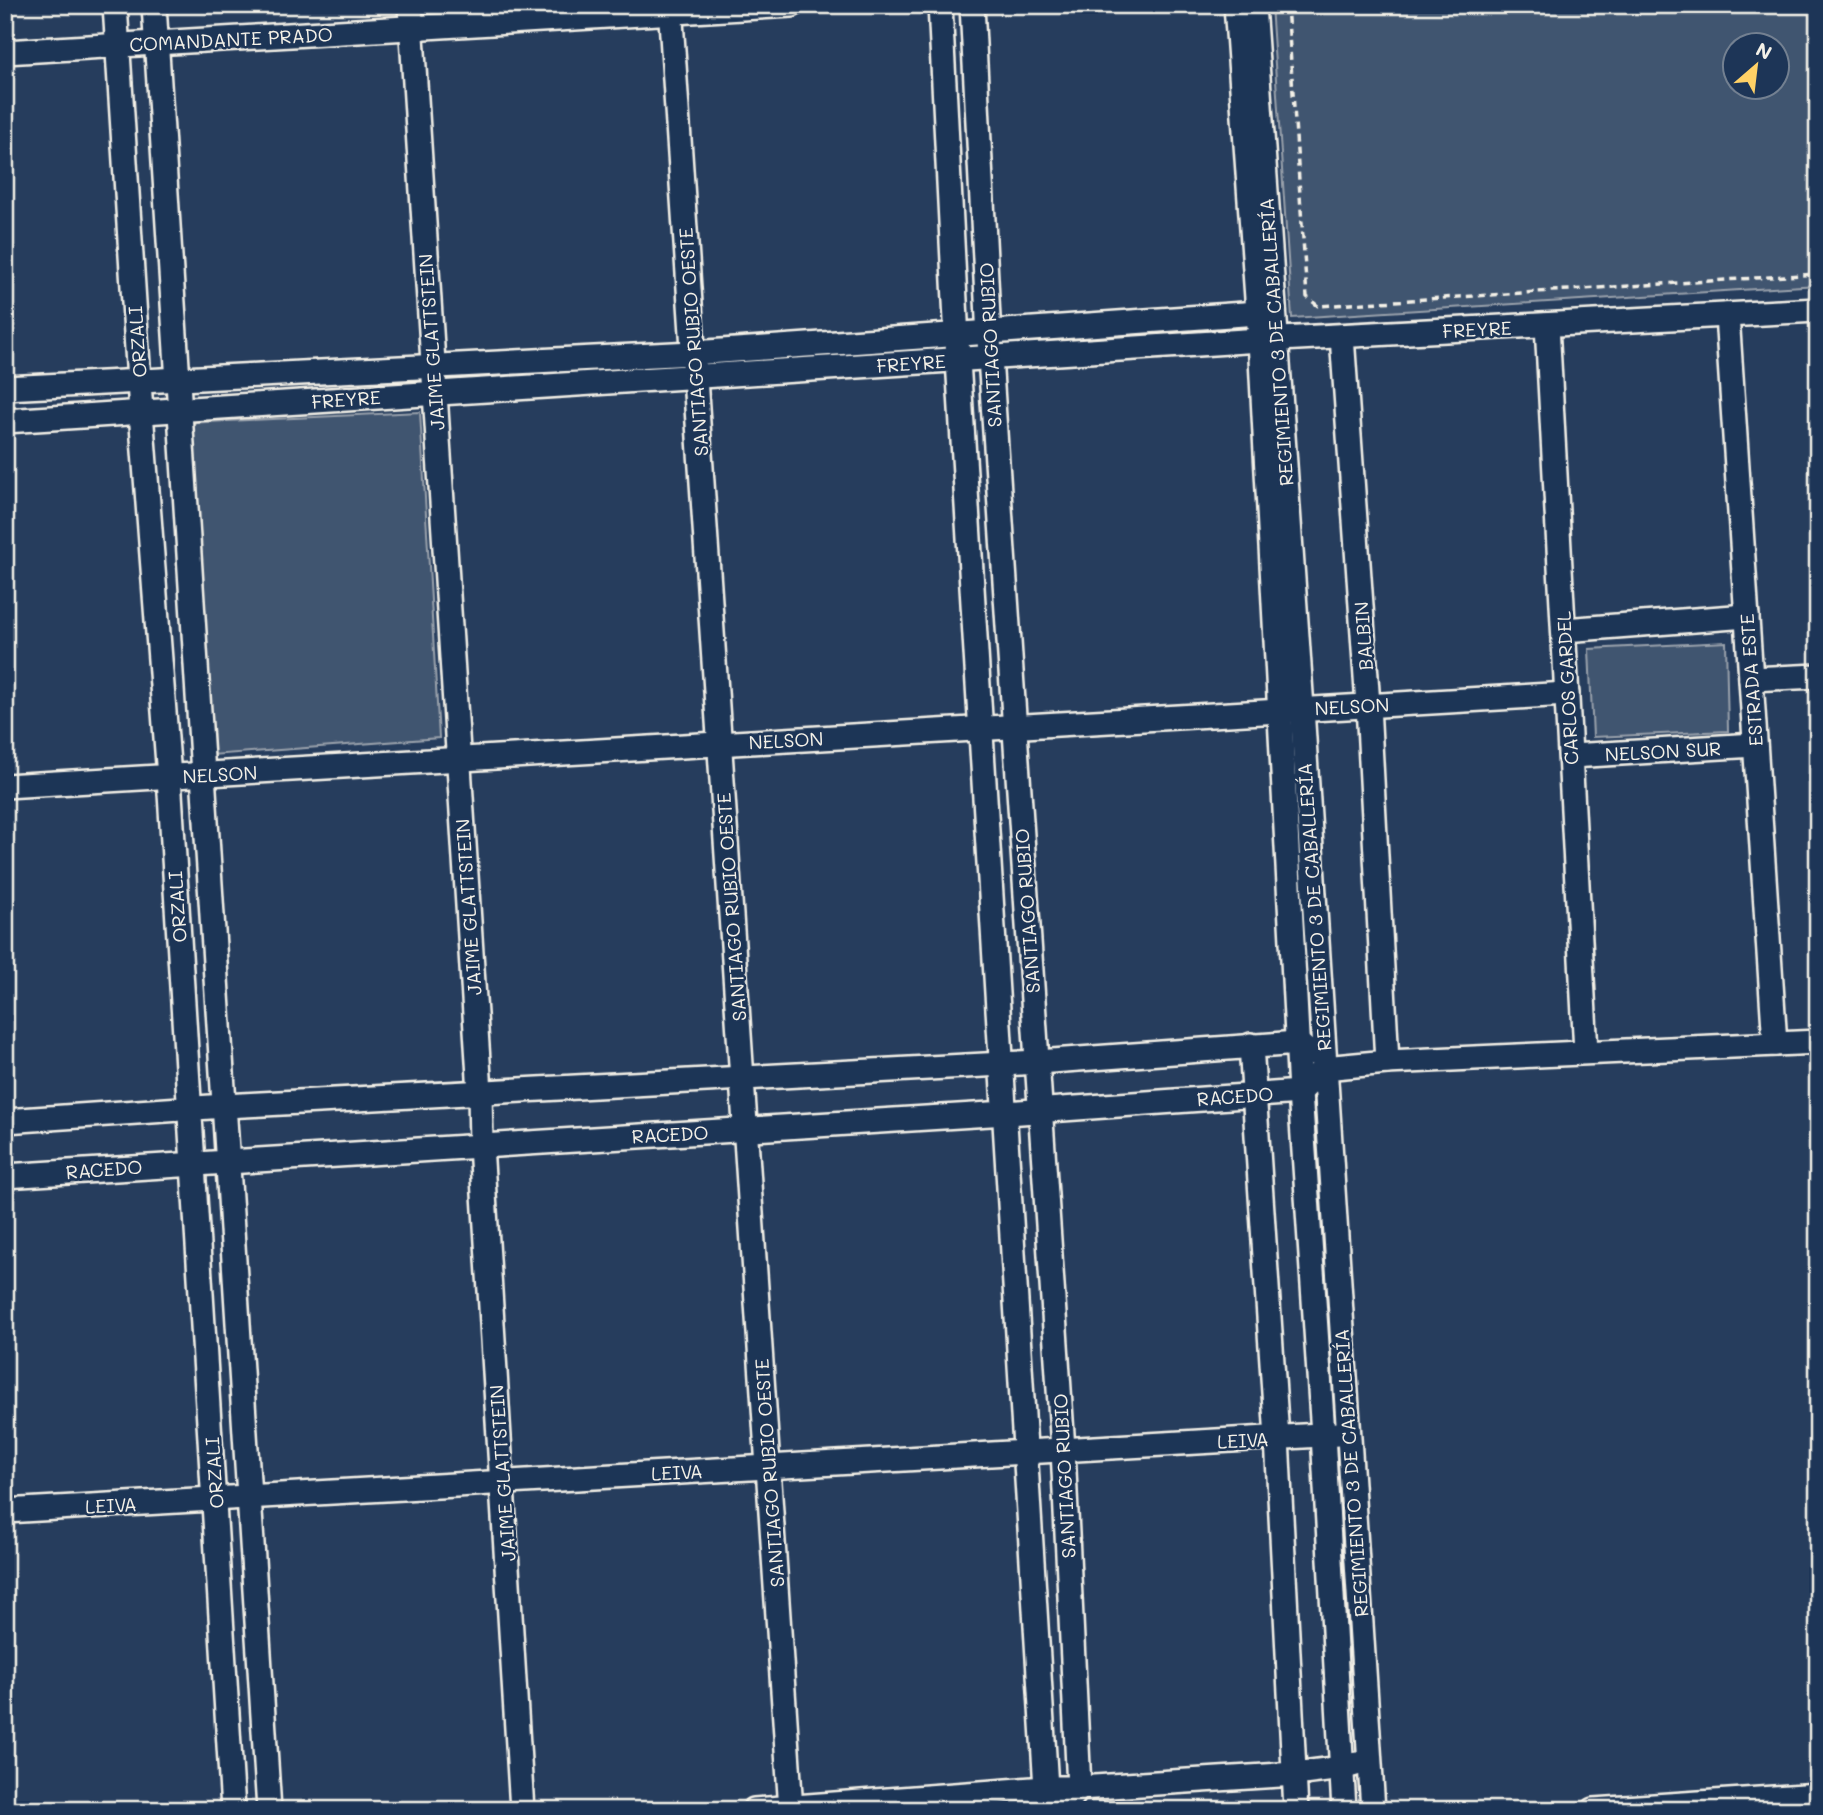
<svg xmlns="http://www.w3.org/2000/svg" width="1823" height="1815" font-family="Mali,sans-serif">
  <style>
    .green { fill: #40546f; stroke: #9aa2ac; stroke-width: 2; fill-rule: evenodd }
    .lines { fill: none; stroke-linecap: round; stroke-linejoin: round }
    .minor-casing { stroke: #f4f1e8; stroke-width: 28 }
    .path { stroke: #f4f1e8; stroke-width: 3.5; stroke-dasharray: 7 5; stroke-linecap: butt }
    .minor { stroke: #1d3557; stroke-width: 23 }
    .labels { text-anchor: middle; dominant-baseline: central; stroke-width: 5; stroke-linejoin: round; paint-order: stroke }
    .street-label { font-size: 19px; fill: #f4f1e8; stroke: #1d3557 }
  </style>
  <rect width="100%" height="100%" fill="#263d5d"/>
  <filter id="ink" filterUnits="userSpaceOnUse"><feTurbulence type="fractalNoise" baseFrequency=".0143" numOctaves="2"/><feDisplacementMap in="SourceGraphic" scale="14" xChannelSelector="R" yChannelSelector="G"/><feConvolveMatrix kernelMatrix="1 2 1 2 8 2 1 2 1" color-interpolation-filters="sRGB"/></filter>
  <g filter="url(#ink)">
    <g class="green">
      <path d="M1271,5H1818V285L1292,318ZM1736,46H1778V88H1736Z"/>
      <polygon points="420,412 439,738 211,755 186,423"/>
      <polygon points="1726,642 1728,731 1593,737 1589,649"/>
    </g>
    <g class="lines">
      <g class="minor-casing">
        <g id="minor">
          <polyline points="115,5 141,412 169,777 233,1810"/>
          <polyline points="154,5 269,1810"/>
          <polyline points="410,5 480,1092 481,1145 522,1810"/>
          <polyline points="670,5 791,1810"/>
          <polyline points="940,5 958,360 1046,1788 1057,1810"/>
          <polyline points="972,5 990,357 1063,1449 1079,1788 1062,1810"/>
          <polyline points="1236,5 1260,340 1300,1092 1323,1434 1344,1810"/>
          <polyline points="1253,5 1302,708 1373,1810"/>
          <polyline points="5,52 792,5"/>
          <polyline points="1727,315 1775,1044"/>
          <polyline points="1547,325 1586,1052"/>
          <polyline points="1342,336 1368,705 1387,1062"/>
          <polyline points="5,388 693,353 1258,313 1271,309"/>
          <polyline points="5,421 1260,340 1818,310"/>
          <polyline points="1564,630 1747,616"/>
          <polyline points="1751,679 1818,676"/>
          <polyline points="1571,756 1755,745"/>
          <polyline points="5,786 1567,694"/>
          <polyline points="1251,1045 1277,1438 1296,1810"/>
          <polyline points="5,1121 225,1106 1038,1062 1298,1043 1309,1053"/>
          <polyline points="5,1176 1006,1113 1300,1092 1324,1068 1387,1062 1818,1042"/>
          <polyline points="5,1511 1338,1434"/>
          <polyline points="754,1810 1046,1788 1079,1788 1295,1774 1342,1768 1356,1764"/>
          <polyline points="1594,1810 1818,1795"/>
        </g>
      </g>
      <g class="path">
        <polyline points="1287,5 1307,297 1318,306 1818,274"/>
        <polyline points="1818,62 1811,69 1818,75"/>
      </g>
      <use href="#minor" class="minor"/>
    </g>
  </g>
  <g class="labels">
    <g class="street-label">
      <text transform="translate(231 39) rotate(-3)">COMANDANTE PRADO</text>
      <text transform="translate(1477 329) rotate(-3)">FREYRE</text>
      <text transform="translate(137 342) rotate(-94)">ORZALI</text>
      <text transform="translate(431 342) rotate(-94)">JAIME GLATTSTEIN</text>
      <text transform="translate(693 342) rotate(-94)">SANTIAGO RUBIO OESTE</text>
      <text transform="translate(1276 342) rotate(-94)">REGIMIENTO 3 DE CABALLERÍA</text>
      <text transform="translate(990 345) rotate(-93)">SANTIAGO RUBIO</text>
      <text transform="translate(911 363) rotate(-4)">FREYRE</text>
      <text transform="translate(346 399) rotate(-4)">FREYRE</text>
      <text transform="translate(1363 636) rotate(-94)">BALBIN</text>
      <text transform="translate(1751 680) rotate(-94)">ESTRADA ESTE</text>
      <text transform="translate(1567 688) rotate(-93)">CARLOS GARDEL</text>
      <text transform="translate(1352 706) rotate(-3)">NELSON</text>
      <text transform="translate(786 740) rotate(-3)">NELSON</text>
      <text transform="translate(1663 751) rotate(-3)">NELSON SUR</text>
      <text transform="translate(220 774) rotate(-3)">NELSON</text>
      <text transform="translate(177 907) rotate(-94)">ORZALI</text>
      <text transform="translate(468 907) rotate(-94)">JAIME GLATTSTEIN</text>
      <text transform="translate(731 907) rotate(-94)">SANTIAGO RUBIO OESTE</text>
      <text transform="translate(1314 907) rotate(-94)">REGIMIENTO 3 DE CABALLERÍA</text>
      <text transform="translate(1027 911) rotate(-94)">SANTIAGO RUBIO</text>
      <text transform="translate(1235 1096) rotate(-4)">RACEDO</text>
      <text transform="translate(670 1134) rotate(-3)">RACEDO</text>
      <text transform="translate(104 1169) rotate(-4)">RACEDO</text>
      <text transform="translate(1243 1440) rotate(-3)">LEIVA</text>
      <text transform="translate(677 1472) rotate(-3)">LEIVA</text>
      <text transform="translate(214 1473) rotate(-94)">ORZALI</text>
      <text transform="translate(502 1473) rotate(-94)">JAIME GLATTSTEIN</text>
      <text transform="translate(769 1473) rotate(-94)">SANTIAGO RUBIO OESTE</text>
      <text transform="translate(1351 1473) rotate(-94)">REGIMIENTO 3 DE CABALLERÍA</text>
      <text transform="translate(1064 1476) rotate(-93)">SANTIAGO RUBIO</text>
      <text transform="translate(111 1505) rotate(-3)">LEIVA</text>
    </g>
  </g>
  <rect width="1823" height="1815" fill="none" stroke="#1d3557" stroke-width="28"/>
  <rect x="14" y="14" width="1795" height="1787" fill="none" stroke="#f4f1e8" stroke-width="2.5" filter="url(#ink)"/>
  <g transform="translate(1756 66) rotate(28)"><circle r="33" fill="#1d3557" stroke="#738091" stroke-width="2"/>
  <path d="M0-5L12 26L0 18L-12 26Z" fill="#ffd166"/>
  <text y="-10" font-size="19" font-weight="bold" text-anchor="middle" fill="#f4f1e8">N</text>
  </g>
</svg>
